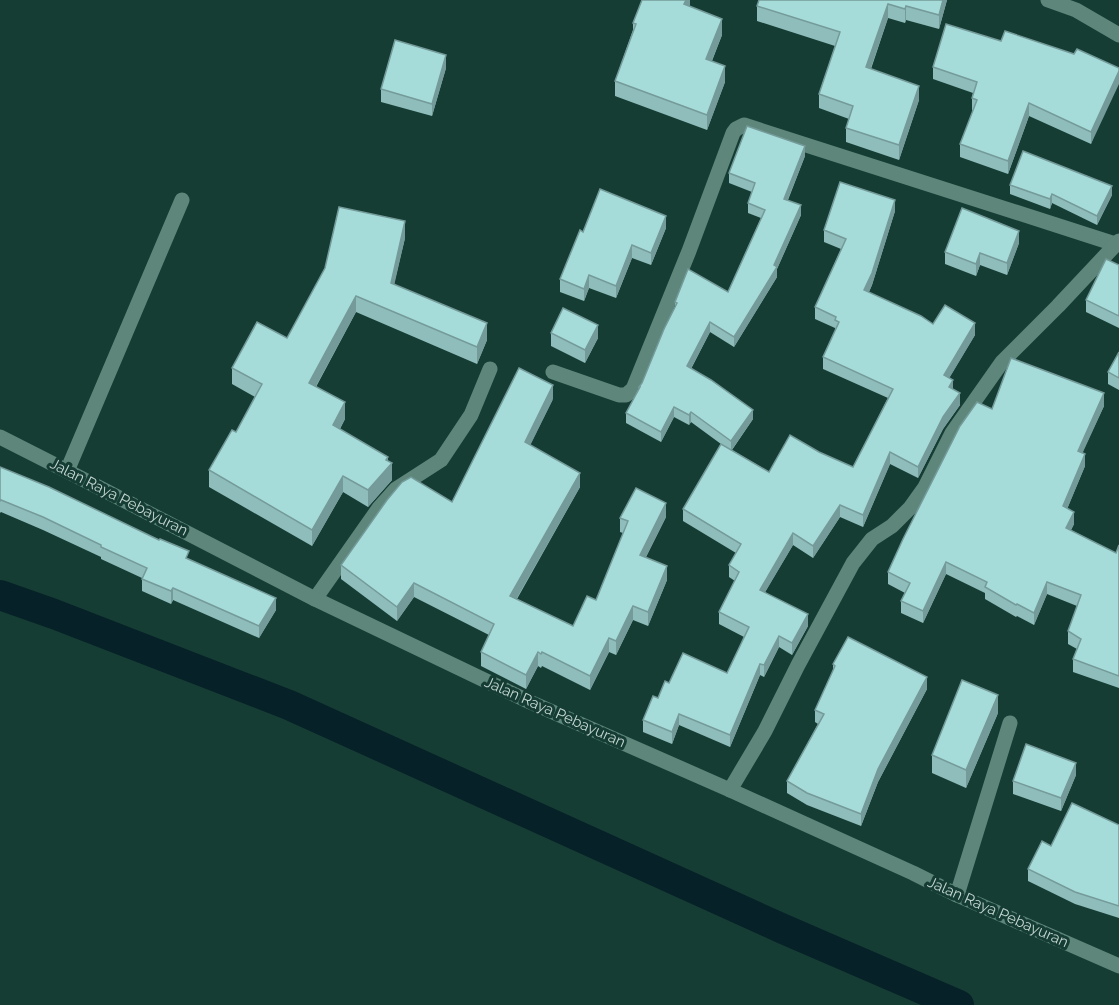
<svg xmlns="http://www.w3.org/2000/svg" width="1119" height="1005" font-family="Raleway,sans-serif">
  <style>
    .lines { fill: none; stroke-linecap: round; stroke-linejoin: round }
    .canal { stroke: #062127; stroke-width: 30 }
    .service { stroke: #5e867a; stroke-width: 15 }
    .minor { stroke: #5e867a; stroke-width: 15 }
    .secondary { stroke: #5e867a; stroke-width: 15 }
    .wall { fill: #8ebdbb }
    .shaded-wall { fill: #749a99 }
    .building { fill: #a5dcda; stroke: #749a99; stroke-width: 1.5 }
    .labels { text-anchor: middle; dominant-baseline: central; stroke-width: 6; stroke-linejoin: round; paint-order: stroke }
    .street-label { font-size: 15px; fill: #c3d7d1; stroke: #163d34 }
  </style>
  <rect width="100%" height="100%" fill="#163d34"/>
  <g class="lines">
    <polyline class="canal" points="0,595 54,614 289,705 781,928 959,1005"/>
    <polyline class="service" points="67,471 182,200"/>
    <g class="minor">
      <polyline points="1048,0 1076,10 1119,35"/>
      <polyline points="553,372 619,395 626,395 633,389 689,251 733,133 736,129 744,125 1115,244"/>
      <polyline points="315,599 379,508 396,489 441,460 471,415 490,369"/>
      <polyline points="730,790 765,731 798,665 853,563 872,539 892,526 910,508 925,487 952,433 1002,362 1058,306 1119,241"/>
      <polyline points="957,895 1010,723"/>
    </g>
    <polyline class="secondary" points="0,437 67,471 315,599 530,702 730,790 913,873 957,895 1119,966"/>
  </g>
  <g class="wall">
    <polygon points="690,0 689,6 722,35 712,61 725,82 707,130 615,96 615,81 633,30 633,23"/>
    <polygon points="947,0 939,29 906,20 905,23 888,18 871,69 919,100 899,160 846,142 846,128 849,119 819,108 819,94 835,46 757,21 757,6"/>
    <polygon points="1001,41 1074,54 1119,68 1091,144 1029,116 1008,174 960,157 960,144 973,111 972,110 972,98 973,93 933,79 933,67"/>
    <polygon points="446,68 432,116 381,102 381,89"/>
    <polygon points="805,156 788,200 801,215 777,269 777,277 734,347 710,332 691,369 753,419 732,450 769,472 819,452 853,467 888,398 823,369 823,357 835,331 835,328 815,319 815,307 841,249 824,242 824,230 895,211 872,285 869,292 933,324 975,335 949,378 953,389 960,405 943,429 918,478 890,464 863,527 840,517 813,558 793,545 765,592 808,626 792,655 779,647 764,677 760,675 730,747 679,725 672,744 643,732 643,720 669,683 727,673 744,637 719,624 719,612 735,581 729,577 729,565 736,553 683,521 683,509 721,444 691,422 689,425 674,417 661,442 626,423 626,413 639,390 639,387 642,383 675,308 675,302 728,292 761,218 748,213 748,203 752,192 729,183 729,173"/>
    <polygon points="1010,185 1112,195 1097,225 1052,203 1050,209 1010,194"/>
    <polygon points="666,228 651,265 632,258 616,298 589,288 584,301 560,292 560,279 583,232"/>
    <polygon points="405,238 394,284 487,340 477,364 356,312 316,387 345,419 340,429 388,461 392,480 368,507 343,492 312,546 209,487 209,470 236,432 255,397 232,384 232,368 287,338"/>
    <polygon points="1019,243 1007,275 980,265 976,276 945,264 945,252"/>
    <polygon points="1119,265 1119,328 1086,312 1086,300"/>
    <polygon points="551,333 598,338 585,363 551,346"/>
    <polygon points="1119,352 1119,390 1108,384 1108,372"/>
    <polygon points="553,399 530,445 580,487 517,599 573,626 596,600 623,533 620,532 620,518 666,517 646,557 667,580 648,626 633,620 616,655 609,652 590,690 542,666 541,668 538,666 526,689 481,666 481,652 489,635 414,597 397,621 341,579 341,565 452,502"/>
    <polygon points="1104,406 1082,453 1085,466 1067,509 1074,524 1071,530 1116,553 1119,545 1119,688 1073,672 1073,659 1077,649 1068,644 1068,631 1077,606 1047,594 1034,625 1017,616 1016,617 985,599 985,593 946,574 923,623 901,613 901,601 905,593 888,584 888,572 992,409"/>
    <polygon points="0,467 189,560 276,610 259,638 173,600 171,604 142,591 142,578 101,559 101,557 43,530 1,512 0,513"/>
    <polygon points="833,664 927,689 878,782 861,826 807,805 787,793 787,781 818,724 815,722 815,710 833,671"/>
    <polygon points="998,713 966,788 932,773 932,755"/>
    <polygon points="1076,775 1061,811 1013,794 1013,781"/>
    <polygon points="1119,825 1119,918 1075,904 1028,881 1028,869 1051,846"/>
  </g>
  <g class="shaded-wall">
    <polygon points="686,0 690,0 690,5 684,20 684,4"/>
    <polygon points="943,0 947,0 939,29 939,15"/>
    <polygon points="888,4 888,18 866,82 866,67"/>
    <polygon points="906,6 906,20 905,23 905,9"/>
    <polygon points="722,19 722,35 706,75 706,59"/>
    <polygon points="446,55 446,68 432,116 432,104"/>
    <polygon points="725,66 725,82 707,130 707,115"/>
    <polygon points="1119,71 1119,84 1091,144 1091,132"/>
    <polygon points="919,86 919,100 899,160 899,145"/>
    <polygon points="1029,103 1029,116 1008,174 1008,161"/>
    <polygon points="805,146 805,156 784,209 784,199"/>
    <polygon points="1112,186 1112,195 1097,225 1097,216"/>
    <polygon points="1052,194 1052,203 1050,209 1050,199"/>
    <polygon points="895,200 895,211 872,285 864,302 864,290"/>
    <polygon points="801,205 801,215 777,269 777,277 734,347 734,337 774,265"/>
    <polygon points="666,216 666,228 651,265 651,253"/>
    <polygon points="405,221 405,238 391,299 391,283"/>
    <polygon points="1019,231 1019,243 1007,275 1007,263"/>
    <polygon points="632,245 632,258 616,298 616,286"/>
    <polygon points="980,253 980,265 976,276 976,264"/>
    <polygon points="589,275 589,288 584,301 584,289"/>
    <polygon points="356,296 356,312 309,399 309,383"/>
    <polygon points="710,322 710,332 687,376 687,366"/>
    <polygon points="487,323 487,340 477,364 477,347"/>
    <polygon points="975,323 975,335 944,387 944,375"/>
    <polygon points="598,325 598,338 585,363 585,350"/>
    <polygon points="953,380 953,392 949,387"/>
    <polygon points="553,385 553,399 525,456 525,442"/>
    <polygon points="960,393 960,405 943,429 918,478 918,467 943,417"/>
    <polygon points="1104,393 1104,406 1078,463 1078,451"/>
    <polygon points="345,402 345,419 333,441 333,425"/>
    <polygon points="674,407 674,417 661,442 661,432"/>
    <polygon points="753,410 753,419 731,451 731,441"/>
    <polygon points="691,412 691,422 689,425 689,415"/>
    <polygon points="890,452 890,464 863,527 863,515"/>
    <polygon points="1085,454 1085,466 1063,519 1063,506"/>
    <polygon points="388,457 388,468 392,463 392,480 368,507 368,490"/>
    <polygon points="580,473 580,487 510,610 510,596"/>
    <polygon points="343,476 343,492 312,546 312,530"/>
    <polygon points="666,503 666,517 640,569 640,555"/>
    <polygon points="840,505 840,517 813,558 813,546"/>
    <polygon points="1074,512 1074,524 1066,540 1066,528"/>
    <polygon points="793,533 793,545 760,601 760,590"/>
    <polygon points="946,562 946,574 923,623 923,611"/>
    <polygon points="667,566 667,580 648,626 648,612"/>
    <polygon points="1047,582 1047,594 1034,625 1034,613"/>
    <polygon points="414,583 414,597 397,621 397,607"/>
    <polygon points="173,588 173,600 171,604 171,591"/>
    <polygon points="276,598 276,610 259,638 259,626"/>
    <polygon points="633,606 633,620 616,655 616,641"/>
    <polygon points="808,614 808,626 792,655 792,643"/>
    <polygon points="779,636 779,647 764,677 764,665"/>
    <polygon points="609,638 609,652 590,690 590,676"/>
    <polygon points="538,652 538,666 526,689 526,675"/>
    <polygon points="760,664 760,675 730,747 730,735"/>
    <polygon points="927,677 927,689 878,782 861,826 861,814 878,769"/>
    <polygon points="998,695 998,713 966,788 966,770"/>
    <polygon points="679,714 679,725 672,744 672,732"/>
    <polygon points="1076,763 1076,775 1061,811 1061,798"/>
  </g>
  <g class="building">
    <polygon points="642,0 686,0 684,4 722,19 706,59 725,66 707,115 615,81 636,24 633,23"/>
    <polygon points="759,0 943,0 939,15 906,6 905,9 888,4 866,67 919,86 899,145 846,128 853,106 819,94 840,32 757,6"/>
    <polygon points="946,24 1001,41 1005,31 1074,54 1077,49 1119,68 1119,71 1091,132 1029,103 1008,161 960,144 977,100 972,98 977,82 933,67"/>
    <polygon points="395,40 446,55 432,104 381,89"/>
    <polygon points="747,126 805,146 784,199 801,205 774,265 777,267 734,337 710,322 687,366 711,380 753,410 731,441 691,412 689,415 674,407 661,432 626,413 640,387 639,387 642,383 664,329 677,303 675,302 688,269 728,292 765,210 748,203 755,183 729,173"/>
    <polygon points="1023,151 1112,186 1097,216 1052,194 1050,199 1010,185"/>
    <polygon points="840,182 895,200 872,273 864,290 921,316 933,324 945,305 975,323 944,375 953,380 949,387 960,393 943,417 918,467 890,452 863,515 840,505 813,546 793,533 760,590 808,614 792,643 779,636 764,665 760,664 730,735 679,714 672,732 643,720 653,696 658,698 665,681 669,683 683,653 727,673 749,627 719,612 739,572 729,565 741,544 683,509 721,444 769,472 790,435 819,452 853,467 893,389 823,357 839,322 835,320 836,317 815,307 846,239 824,230"/>
    <polygon points="600,189 666,216 651,253 632,245 616,286 589,275 584,289 560,279 580,230 583,232"/>
    <polygon points="339,207 405,221 391,283 487,323 477,347 356,296 309,383 345,402 333,425 388,457 386,460 392,463 368,490 343,476 312,530 209,470 232,430 236,432 262,384 232,368 257,322 287,338 325,268"/>
    <polygon points="962,208 1019,231 1007,263 980,253 976,264 945,252"/>
    <polygon points="1106,259 1119,265 1119,316 1086,300"/>
    <polygon points="563,308 598,325 585,350 551,333"/>
    <polygon points="1119,352 1119,378 1108,372"/>
    <polygon points="1011,358 1104,393 1078,451 1085,454 1063,506 1074,512 1066,528 1116,553 1119,545 1119,676 1073,659 1081,639 1068,631 1081,595 1047,582 1034,613 1017,604 1016,605 985,587 987,582 946,562 923,611 901,601 910,583 888,572 903,539 960,426 977,402 992,409"/>
    <polygon points="519,368 553,385 525,442 580,473 510,596 573,626 587,596 596,600 628,521 620,518 636,488 666,503 640,555 667,566 648,612 633,606 616,641 609,638 590,676 542,652 541,654 538,652 526,675 481,652 494,624 414,583 397,607 341,565 387,500 402,482 411,477 452,502"/>
    <polygon points="0,467 49,487 159,540 160,539 189,551 186,558 276,598 259,626 173,588 171,591 142,579 147,568 101,547 101,545 43,517 1,500 0,501"/>
    <polygon points="848,637 927,677 878,769 861,814 807,793 787,781 824,714 815,710 835,666 833,664"/>
    <polygon points="962,680 998,695 966,770 932,755"/>
    <polygon points="1026,744 1076,763 1061,798 1013,781"/>
    <polygon points="1072,803 1119,825 1119,906 1075,892 1028,869 1042,841 1051,846"/>
  </g>
  <g class="labels">
    <g class="street-label">
      <text transform="translate(119 497) rotate(27)">Jalan Raya Pebayuran</text>
      <text transform="translate(555 712) rotate(24)">Jalan Raya Pebayuran</text>
      <text transform="translate(998 912) rotate(24)">Jalan Raya Pebayuran</text>
    </g>
  </g>
</svg>
